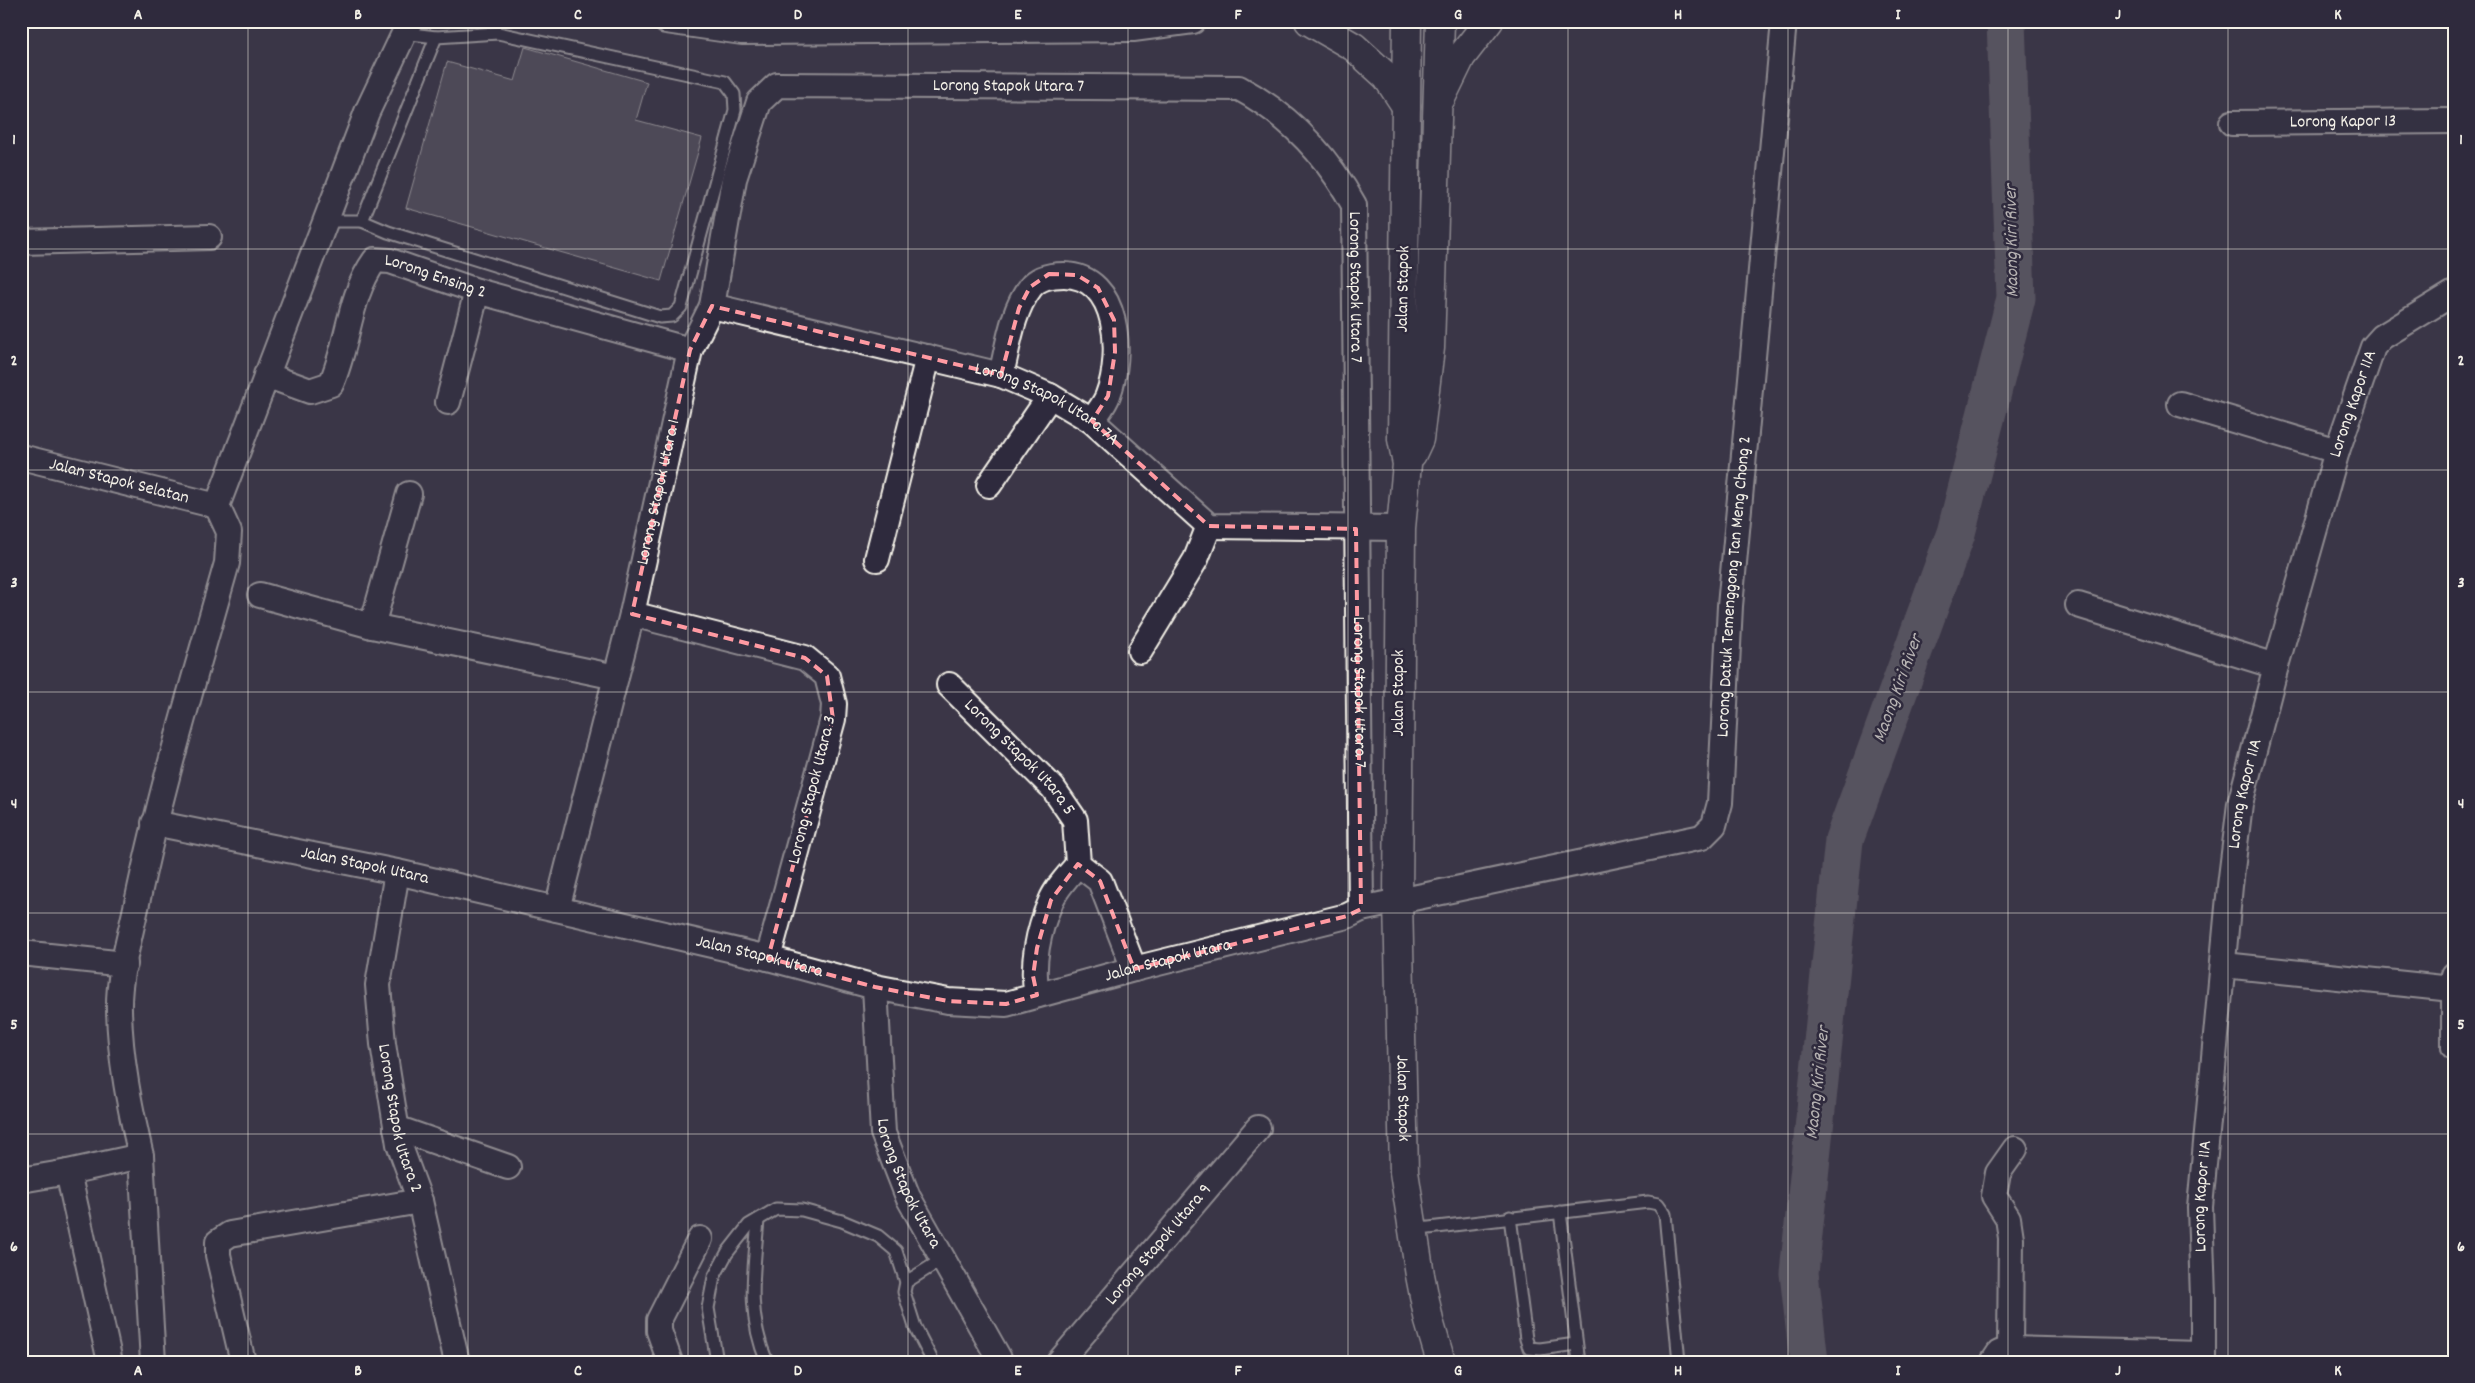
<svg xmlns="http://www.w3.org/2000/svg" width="2475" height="1383" font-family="Dekko,sans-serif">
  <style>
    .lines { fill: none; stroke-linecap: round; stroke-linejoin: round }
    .river { stroke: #78747b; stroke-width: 39 }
    .building { fill: #65616c; stroke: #f4f1e8 }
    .lane-casing { stroke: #f4f1e8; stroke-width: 15 }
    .street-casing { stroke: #f4f1e8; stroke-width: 28 }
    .secondary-casing { stroke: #f4f1e8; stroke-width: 31 }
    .lane { stroke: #2f2a3d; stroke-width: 11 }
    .street { stroke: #2f2a3d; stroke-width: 24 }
    .secondary { stroke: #2f2a3d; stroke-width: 28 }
    .marked { fill: none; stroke: #ff9aa2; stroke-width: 4; stroke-dasharray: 10 6; stroke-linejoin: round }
    .grid { fill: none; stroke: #f4f1e8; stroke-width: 1; stroke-opacity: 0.55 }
    .labels { text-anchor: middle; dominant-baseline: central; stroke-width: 5; stroke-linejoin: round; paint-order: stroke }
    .street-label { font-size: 18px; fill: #f4f1e8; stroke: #2f2a3d }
    .water-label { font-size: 19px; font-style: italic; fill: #b6b2b2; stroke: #2f2a3d }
    .neatline { fill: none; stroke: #f4f1e8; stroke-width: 2 }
    .grid-label { font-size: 16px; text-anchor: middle; font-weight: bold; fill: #f4f1e8 }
  </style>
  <rect width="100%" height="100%" fill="#3b3647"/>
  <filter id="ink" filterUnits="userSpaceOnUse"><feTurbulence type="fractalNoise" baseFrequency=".02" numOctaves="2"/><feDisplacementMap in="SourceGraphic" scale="10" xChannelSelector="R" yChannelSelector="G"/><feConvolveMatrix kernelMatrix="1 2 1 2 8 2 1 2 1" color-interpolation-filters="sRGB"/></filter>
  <g filter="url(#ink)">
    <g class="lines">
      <polyline class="river" points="1809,1362 1799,1273 1844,840 1956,533 2016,298 2006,21"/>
    </g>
    <polygon class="building" points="525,47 647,82 636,120 702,138 661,281 406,208 447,62 515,81"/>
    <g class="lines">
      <g class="lane-casing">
        <g id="lane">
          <polyline points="326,221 362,221 388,232 660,317 672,316 681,307 735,110 734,94 725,82 498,33 436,37 403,33"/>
          <polyline points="362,221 436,37"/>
          <polyline points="1560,1212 1579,1362"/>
          <polyline points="1510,1217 1526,1339 1529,1348 1540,1349 1576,1344"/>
          <path d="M758,1220C754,1271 746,1313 767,1362"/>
          <polyline points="1412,1230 1648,1202 1658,1204 1665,1214 1679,1362"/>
          <polyline points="906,1282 943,1259"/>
          <polyline points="717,1362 708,1308 714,1277 727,1253 749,1225 776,1209 802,1210 842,1221 878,1236 896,1251 906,1282 904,1292 915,1327 933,1362"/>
        </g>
      </g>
      <g class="street-casing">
        <g id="street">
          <polyline points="666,21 742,32 1133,29 1193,21"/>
          <path id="s1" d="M2232,123L2454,121"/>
          <polyline points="21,242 209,237"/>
          <path id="s2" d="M712,306L1001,375L1050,396L1092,421L1209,526L1401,528"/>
          <path id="s3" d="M266,375L310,391L331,384C349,344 348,297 375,260L390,261L477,291L690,350"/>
          <path d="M1001,375C1008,347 1012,311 1030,288C1038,277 1051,275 1064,275C1120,276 1123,355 1108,395C1105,404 1097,413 1092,421"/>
          <polyline points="448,402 477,291"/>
          <polyline points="2180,404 2337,451"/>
          <path id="s4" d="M21,457L217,506"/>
          <polyline points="989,485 1050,396"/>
          <polyline points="877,559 928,357"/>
          <polyline points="260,595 372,626 616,677"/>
          <polyline points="2078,605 2276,666"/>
          <polyline points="632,614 805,658 827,676 834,704 833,719 768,958"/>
          <polyline points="372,626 409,494"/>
          <polyline points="1140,651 1196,559 1209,526"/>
          <path id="s5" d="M949,685L1053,788L1075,820L1078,864L1100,881L1134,969"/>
          <path id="s6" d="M154,823L397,872L768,958L875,987L948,1001L1006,1004L1134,969L1347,916L1361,909L1702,837L1714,825L1720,803L1730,606L1784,21"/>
          <path id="s7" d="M397,872L378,985L383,1044L399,1144L420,1201L457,1362"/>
          <path id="s8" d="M557,909L632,614L690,350L712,306L734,179L759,102L777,85L1239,88C1289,115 1327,156 1354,205L1361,909"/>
          <polyline points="21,953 125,964"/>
          <polyline points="2224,965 2452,989"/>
          <polyline points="2454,975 2454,1047"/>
          <path id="s9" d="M875,987L883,1133L908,1197L1001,1362"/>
          <path d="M1037,995C1031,965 1038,930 1051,901C1056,888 1069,875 1078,864"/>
          <polyline points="396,1128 508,1167"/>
          <polyline points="141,1156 153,1362"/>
          <polyline points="21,1180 68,1172"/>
          <polyline points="2010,1349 2011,1238 2008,1218 1994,1196 1998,1173 2015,1149"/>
          <path d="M110,1362L68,1172L141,1156C130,1108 120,1060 119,1010C118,975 130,937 137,903C161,788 195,676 227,563L229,532L217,506L367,112L410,21"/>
          <polyline points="243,1362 218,1255 218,1242 230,1234 420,1201"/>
          <polyline points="670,1362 659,1331 659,1320 700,1239"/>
          <path id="s10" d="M1059,1362L1258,1128"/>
          <polyline points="1993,1362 1999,1353 2010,1349 2202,1354"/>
          <path id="s11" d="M2203,1362V1298L2200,1207L2230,886L2240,804L2276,666L2337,451L2373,347L2382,337L2454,293"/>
        </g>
      </g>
      <g class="secondary-casing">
        <g id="secondary">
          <polyline points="1309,21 1354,47 1387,77 1406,106"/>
          <path id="s12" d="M1407,21L1402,439L1407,464L1401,528L1398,900L1404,1172L1420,1275L1429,1321L1441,1362"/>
          <polyline points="1441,98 1461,57 1489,21"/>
          <polyline points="1412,454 1419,439 1430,348 1440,21"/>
        </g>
      </g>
      <use href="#lane" class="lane"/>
      <use href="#street" class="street"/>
      <use href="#secondary" class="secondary"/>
    </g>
  </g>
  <path d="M0 0H2475V1383H0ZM1049,274L1077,275L1098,288L1114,320L1115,352L1108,396L1092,421L1209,526L1356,529L1361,909L1347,916L1134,969L1100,881L1078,864L1051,900L1037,948L1033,976L1037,995L1006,1004L948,1001L875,987L768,958L833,719L827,676L805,658L632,614L690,350L712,306L1001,375L1019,308L1030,287Z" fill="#3b3647" fill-opacity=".55" fill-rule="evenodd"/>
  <path class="marked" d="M1049,274L1077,275L1098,288L1114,320L1115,352L1108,396L1092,421L1209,526L1356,529L1361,909L1347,916L1134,969L1100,881L1078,864L1051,900L1037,948L1033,976L1037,995L1006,1004L948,1001L875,987L768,958L833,719L827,676L805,658L632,614L690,350L712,306L1001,375L1019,308L1030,287Z"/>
  <path class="grid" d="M248,21V1362M468,21V1362M688,21V1362M908,21V1362M1128,21V1362M1348,21V1362M1568,21V1362M1788,21V1362M2008,21V1362M2228,21V1362M21,249H2454M21,470H2454M21,692H2454M21,913H2454M21,1134H2454"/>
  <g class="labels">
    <g class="street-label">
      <text stroke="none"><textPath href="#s8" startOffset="1090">Lorong Stapok Utara 7</textPath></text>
      <text stroke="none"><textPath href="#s1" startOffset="111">Lorong Kapor 13</textPath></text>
      <text stroke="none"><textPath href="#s3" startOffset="264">Lorong Ensing 2</textPath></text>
      <text stroke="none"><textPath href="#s8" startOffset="1569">Lorong Stapok Utara 7</textPath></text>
      <text transform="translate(1404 289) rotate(-89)">Jalan Stapok</text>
      <text stroke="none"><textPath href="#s11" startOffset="976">Lorong Kapor 11A</textPath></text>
      <text stroke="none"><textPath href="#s2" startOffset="351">Lorong Stapok Utara 7A</textPath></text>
      <text stroke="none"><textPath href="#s4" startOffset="101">Jalan Stapok Selatan</textPath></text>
      <text stroke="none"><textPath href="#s8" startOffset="429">Lorong Stapok Utara 1</textPath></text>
      <text stroke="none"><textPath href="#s6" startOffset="1845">Lorong Datuk Temenggong Tan Meng Chong 2</textPath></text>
      <text stroke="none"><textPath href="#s8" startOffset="1974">Lorong Stapok Utara 7</textPath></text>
      <text transform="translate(1399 693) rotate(-90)">Jalan Stapok</text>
      <text stroke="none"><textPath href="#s5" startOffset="101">Lorong Stapok Utara 5</textPath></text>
      <text transform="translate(813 790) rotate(-76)">Lorong Stapok Utara 3</text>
      <text stroke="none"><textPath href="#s11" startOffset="571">Lorong Kapor 11A</textPath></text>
      <text stroke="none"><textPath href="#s6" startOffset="215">Jalan Stapok Utara</textPath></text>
      <text stroke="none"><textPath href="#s6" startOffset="620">Jalan Stapok Utara</textPath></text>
      <text stroke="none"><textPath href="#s6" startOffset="1040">Jalan Stapok Utara</textPath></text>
      <text stroke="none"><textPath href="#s12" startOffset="1078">Jalan Stapok</textPath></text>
      <text stroke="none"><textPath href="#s7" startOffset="250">Lorong Stapok Utara 2</textPath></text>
      <text stroke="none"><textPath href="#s9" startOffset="202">Lorong Stapok Utara</textPath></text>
      <text stroke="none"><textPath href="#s11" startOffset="166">Lorong Kapor 11A</textPath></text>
      <text stroke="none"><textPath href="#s10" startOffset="154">Lorong Stapok Utara 9</textPath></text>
    </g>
    <g class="water-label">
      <text transform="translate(2013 241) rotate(-91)">Maong Kiri River</text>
      <text transform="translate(1899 689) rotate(-70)">Maong Kiri River</text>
      <text transform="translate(1819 1083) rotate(-84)">Maong Kiri River</text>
    </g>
  </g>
  <rect width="2475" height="1383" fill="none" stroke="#2f2a3d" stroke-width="55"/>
  <rect x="28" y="28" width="2420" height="1328" class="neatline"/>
  <g class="grid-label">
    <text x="138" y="19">A</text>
    <text x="358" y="19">B</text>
    <text x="578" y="19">C</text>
    <text x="798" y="19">D</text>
    <text x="1018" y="19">E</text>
    <text x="1238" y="19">F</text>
    <text x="1458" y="19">G</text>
    <text x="1678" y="19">H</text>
    <text x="1898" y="19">I</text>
    <text x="2118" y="19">J</text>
    <text x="2338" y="19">K</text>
    <text x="14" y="144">1</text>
    <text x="2461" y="144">1</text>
    <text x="14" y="365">2</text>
    <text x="2461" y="365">2</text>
    <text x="14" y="587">3</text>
    <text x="2461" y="587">3</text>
    <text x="14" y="808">4</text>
    <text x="2461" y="808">4</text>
    <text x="14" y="1029">5</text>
    <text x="2461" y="1029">5</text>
    <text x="14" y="1251">6</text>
    <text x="2461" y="1251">6</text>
    <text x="138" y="1375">A</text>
    <text x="358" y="1375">B</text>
    <text x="578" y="1375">C</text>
    <text x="798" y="1375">D</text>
    <text x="1018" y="1375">E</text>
    <text x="1238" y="1375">F</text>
    <text x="1458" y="1375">G</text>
    <text x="1678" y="1375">H</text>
    <text x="1898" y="1375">I</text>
    <text x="2118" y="1375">J</text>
    <text x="2338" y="1375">K</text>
  </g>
</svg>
